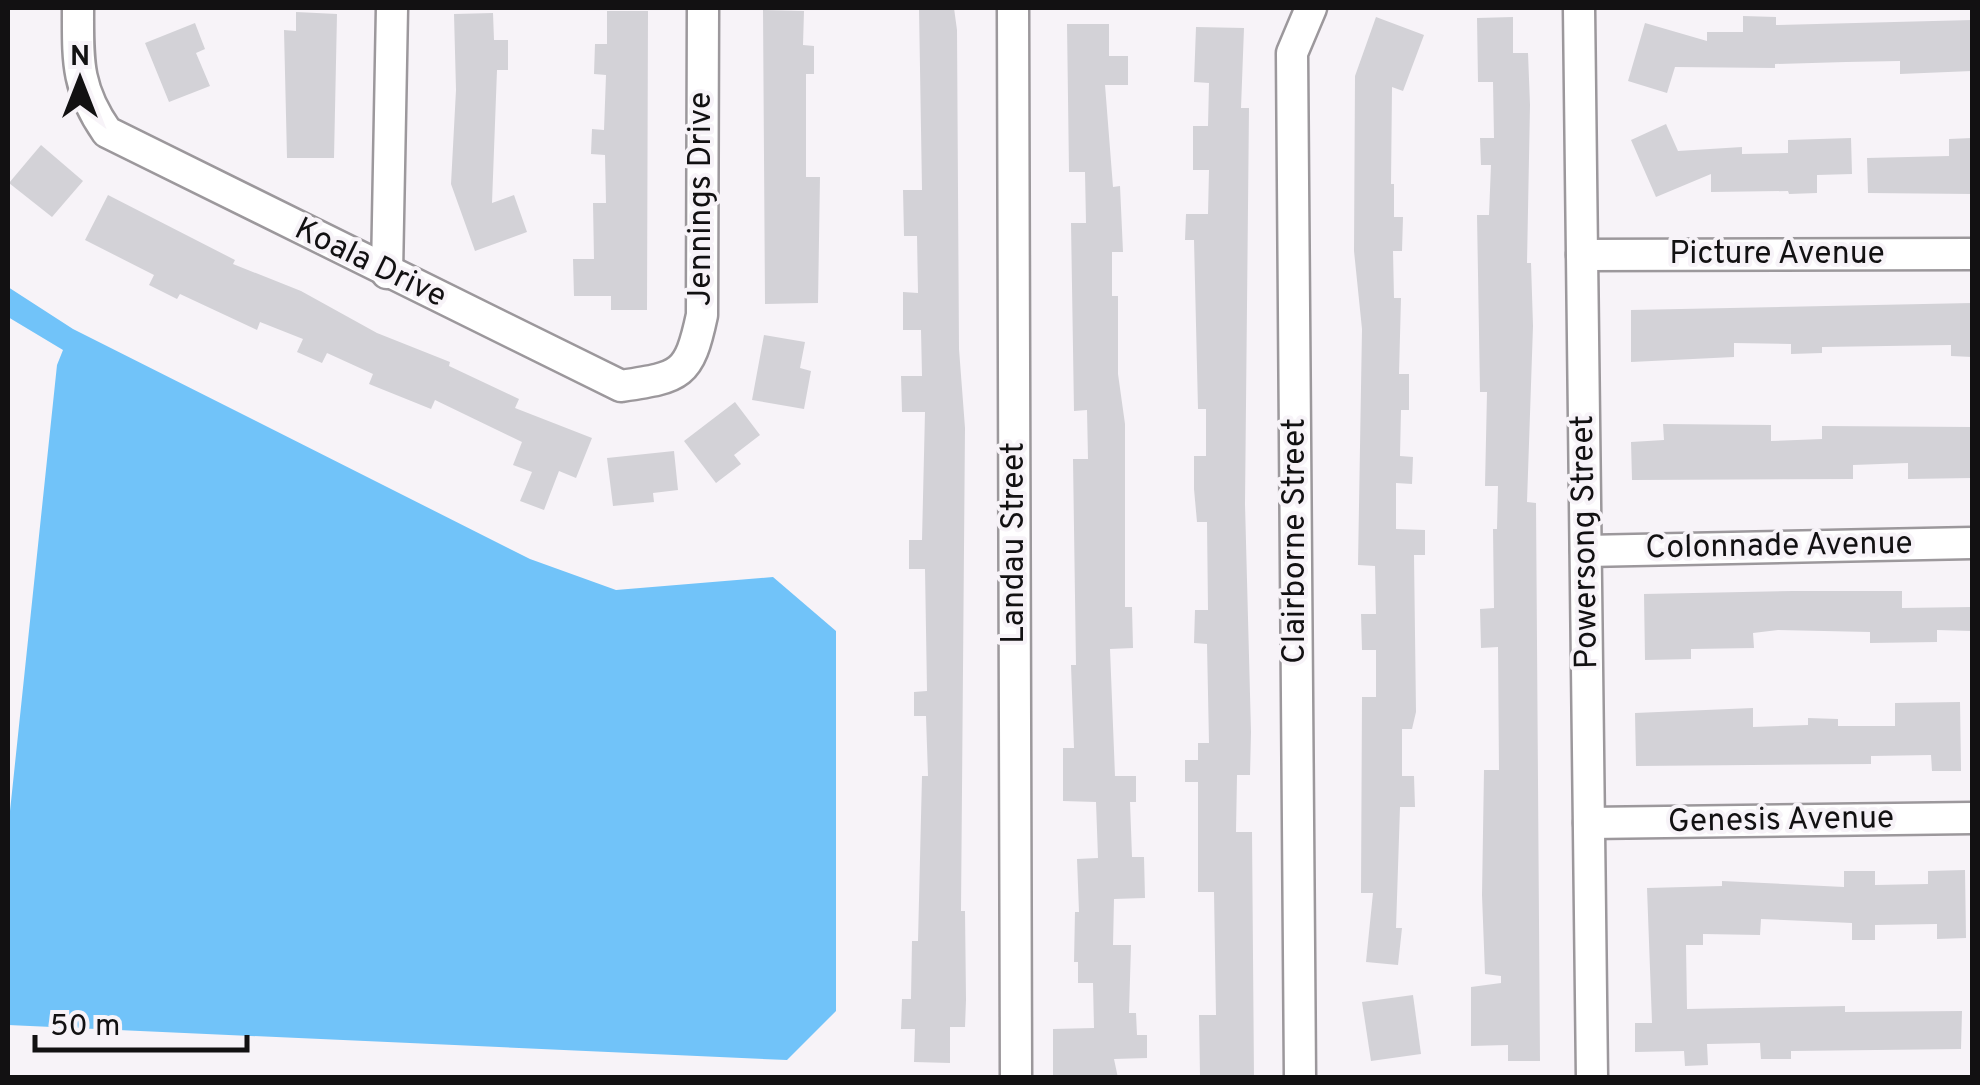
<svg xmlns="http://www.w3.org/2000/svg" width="1980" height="1085" font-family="Overpass,sans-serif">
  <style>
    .water { fill: #71c3f9 }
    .building { fill: #d3d2d7 }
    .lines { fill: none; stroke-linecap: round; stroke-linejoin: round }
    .minor-casing { stroke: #9c989c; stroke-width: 35 }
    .minor { stroke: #fff; stroke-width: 30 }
    .labels { text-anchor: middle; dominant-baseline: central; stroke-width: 8; stroke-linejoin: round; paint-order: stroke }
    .street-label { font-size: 32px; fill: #121112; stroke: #f7f3f8 }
  </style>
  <rect width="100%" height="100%" fill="#f7f3f8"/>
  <polygon class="water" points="8,287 73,329 530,559 616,590 773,577 836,631 836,1011 787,1060 8,1025 8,830 57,365 63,350 8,317"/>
  <g class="building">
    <polygon points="919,8 954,8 957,30 959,349 965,428 961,911 965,911 966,1000 965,1027 950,1027 950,1063 914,1062 915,1029 901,1029 902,999 911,999 912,941 918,941 922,776 928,776 926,716 914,716 914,692 927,691 925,569 909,569 909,540 922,540 925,412 902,412 901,376 922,376 921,330 903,330 903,292 918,293 917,236 904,236 903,190 922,190"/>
    <polygon points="763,10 804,11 803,45 814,46 814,74 806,74 806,177 820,177 818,303 765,304"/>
    <polygon points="607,11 648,11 647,310 611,310 611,296 574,296 573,259 594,259 593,203 606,203 605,155 591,154 592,129 604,130 606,75 594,74 595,44 607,44"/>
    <polygon points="296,12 337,14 334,158 287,158 284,30 296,31"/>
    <polygon points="493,13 494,40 508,40 508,70 497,70 492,203 514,195 527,232 475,251 451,184 456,90 454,14"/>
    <polygon points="1743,16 1776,17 1776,25 1972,20 1972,71 1900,74 1900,61 1846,62 1775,64 1775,68 1675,67 1667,93 1628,81 1645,23 1707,41 1707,32 1743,32"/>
    <polygon points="1376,17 1424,35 1403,91 1392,87 1391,184 1394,184 1394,217 1403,217 1402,251 1393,251 1394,298 1401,298 1399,374 1409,374 1409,410 1401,410 1400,456 1413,457 1412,484 1396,483 1396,529 1425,530 1425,555 1414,555 1416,712 1412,729 1402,729 1402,776 1414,776 1415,807 1400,807 1396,928 1402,928 1398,965 1366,962 1373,893 1361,893 1362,697 1376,697 1376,650 1362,650 1361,614 1376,614 1375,566 1358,565 1362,329 1354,251 1355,76"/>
    <polygon points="1513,17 1513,53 1528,53 1530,105 1527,263 1531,263 1533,326 1527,502 1536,503 1540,1061 1508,1061 1508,1045 1471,1046 1471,987 1501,983 1501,976 1485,974 1482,895 1484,770 1499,770 1498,647 1481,648 1480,609 1494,608 1493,529 1497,529 1498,486 1485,486 1487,392 1480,392 1477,215 1489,215 1491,165 1481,165 1480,138 1494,138 1493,82 1478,82 1477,18"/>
    <polygon points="195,23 205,49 196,53 210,86 169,102 145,43"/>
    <polygon points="1067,24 1109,24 1109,56 1128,56 1128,85 1105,85 1113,187 1120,186 1123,252 1112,252 1112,296 1118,296 1118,374 1125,424 1125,607 1132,607 1133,648 1110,649 1115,776 1136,776 1136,802 1130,802 1132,857 1144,857 1145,898 1114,899 1113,945 1131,945 1129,1013 1136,1013 1137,1035 1147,1035 1147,1058 1114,1059 1118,1078 1053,1078 1053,1029 1094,1028 1093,983 1078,983 1078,962 1074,962 1075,912 1079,912 1077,859 1098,858 1096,802 1063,801 1063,748 1074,748 1071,665 1076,665 1073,459 1088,459 1087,410 1074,411 1071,223 1086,223 1085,172 1069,172"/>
    <polygon points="1196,27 1244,28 1241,108 1249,108 1245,504 1251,732 1250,775 1237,775 1236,832 1252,832 1254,1078 1200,1076 1199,1015 1216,1015 1214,892 1198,892 1198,782 1185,782 1185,760 1198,760 1198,743 1209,743 1207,644 1194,643 1195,610 1208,610 1207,522 1197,522 1194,489 1194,456 1206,456 1206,409 1198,409 1194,240 1185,240 1186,214 1208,214 1209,170 1193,170 1193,126 1208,126 1209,83 1194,82"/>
    <polygon points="1666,124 1678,151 1742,147 1742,154 1788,153 1788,140 1851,138 1852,174 1817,175 1817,193 1789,194 1788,191 1711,192 1711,174 1656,197 1631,140"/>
    <polygon points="1972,138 1972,194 1868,193 1867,158 1949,156 1949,139"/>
    <polygon points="41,145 83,181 52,217 9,183"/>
    <polygon points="108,195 235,260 233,264 301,291 377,333 450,362 449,366 519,399 515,408 592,438 576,478 559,471 544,510 520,501 532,472 513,465 522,442 435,400 431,409 369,384 373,374 327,353 322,363 297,352 303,339 260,322 257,330 180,294 177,299 149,285 154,275 85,240"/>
    <polygon points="1972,303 1972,357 1951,356 1951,345 1822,347 1822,353 1791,354 1791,344 1734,343 1734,357 1631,362 1631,310"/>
    <polygon points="764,335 805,342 800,368 811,371 804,409 752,400"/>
    <polygon points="735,402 760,435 734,455 741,464 716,483 684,441"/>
    <polygon points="1663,424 1771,425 1771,441 1822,439 1822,426 1972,427 1972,478 1908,479 1908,463 1853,465 1853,479 1632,480 1631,442 1664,440"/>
    <polygon points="674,451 678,490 653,493 654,502 613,506 607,458"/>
    <polygon points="1793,591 1902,591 1902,608 1972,607 1972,631 1937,630 1937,642 1870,643 1870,632 1778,630 1753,633 1754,648 1691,649 1691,659 1645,660 1644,594"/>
    <polygon points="1960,702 1961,771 1932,771 1931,755 1871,756 1871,764 1636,766 1635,713 1753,708 1753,727 1808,725 1808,718 1838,719 1838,726 1895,726 1895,703"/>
    <polygon points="1965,870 1966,938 1937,939 1937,924 1875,925 1875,940 1852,940 1852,923 1761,919 1760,935 1703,934 1703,945 1686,945 1687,1009 1845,1006 1845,1012 1962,1011 1961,1049 1791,1051 1791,1059 1761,1059 1760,1043 1707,1044 1708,1065 1685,1066 1684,1051 1635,1052 1635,1023 1652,1023 1647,888 1722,886 1722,881 1844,887 1844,871 1875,871 1875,885 1928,884 1928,871"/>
    <polygon points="1413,995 1421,1054 1371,1061 1362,1002"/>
  </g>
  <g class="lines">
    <g class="minor-casing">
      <g id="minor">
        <path d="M78,8C78,60 76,88 107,132L621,386C681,377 689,376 702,315L703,8"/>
        <polyline points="1013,8 1016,1078"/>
        <polyline points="1579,8 1592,1078"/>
        <polyline points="1582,255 1972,254"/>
        <polyline points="387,273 392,8"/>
        <polyline points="1586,551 1972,543"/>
        <polyline points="1589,823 1972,818"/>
        <polyline points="1300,1078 1292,53 1311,8"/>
      </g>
    </g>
    <use href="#minor" class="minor"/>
  </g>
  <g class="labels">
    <g class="street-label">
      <text transform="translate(702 199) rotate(-90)">Jennings Drive</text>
      <text x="1777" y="255">Picture Avenue</text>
      <text transform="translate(370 264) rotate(26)">Koala Drive</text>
      <text transform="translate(1296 541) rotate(-90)">Clairborne Street</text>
      <text transform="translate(1586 542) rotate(-91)">Powersong Street</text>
      <text transform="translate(1015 543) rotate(-90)">Landau Street</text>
      <text transform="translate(1779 547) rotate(-1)">Colonnade Avenue</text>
      <text transform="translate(1781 821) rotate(-1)">Genesis Avenue</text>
    </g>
  </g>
  <rect width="1980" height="1085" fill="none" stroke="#121112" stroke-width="20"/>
  <g transform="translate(80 80)" stroke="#f7f3f8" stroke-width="8" paint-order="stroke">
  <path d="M0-8L18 38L0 25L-18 38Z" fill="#121112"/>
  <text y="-15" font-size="28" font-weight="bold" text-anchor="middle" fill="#121112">N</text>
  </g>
  <path d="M35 1035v15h212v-15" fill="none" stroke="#121112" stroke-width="5"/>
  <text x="50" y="1035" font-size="30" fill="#121112" stroke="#f7f3f8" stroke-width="8" paint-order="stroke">50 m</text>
</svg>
